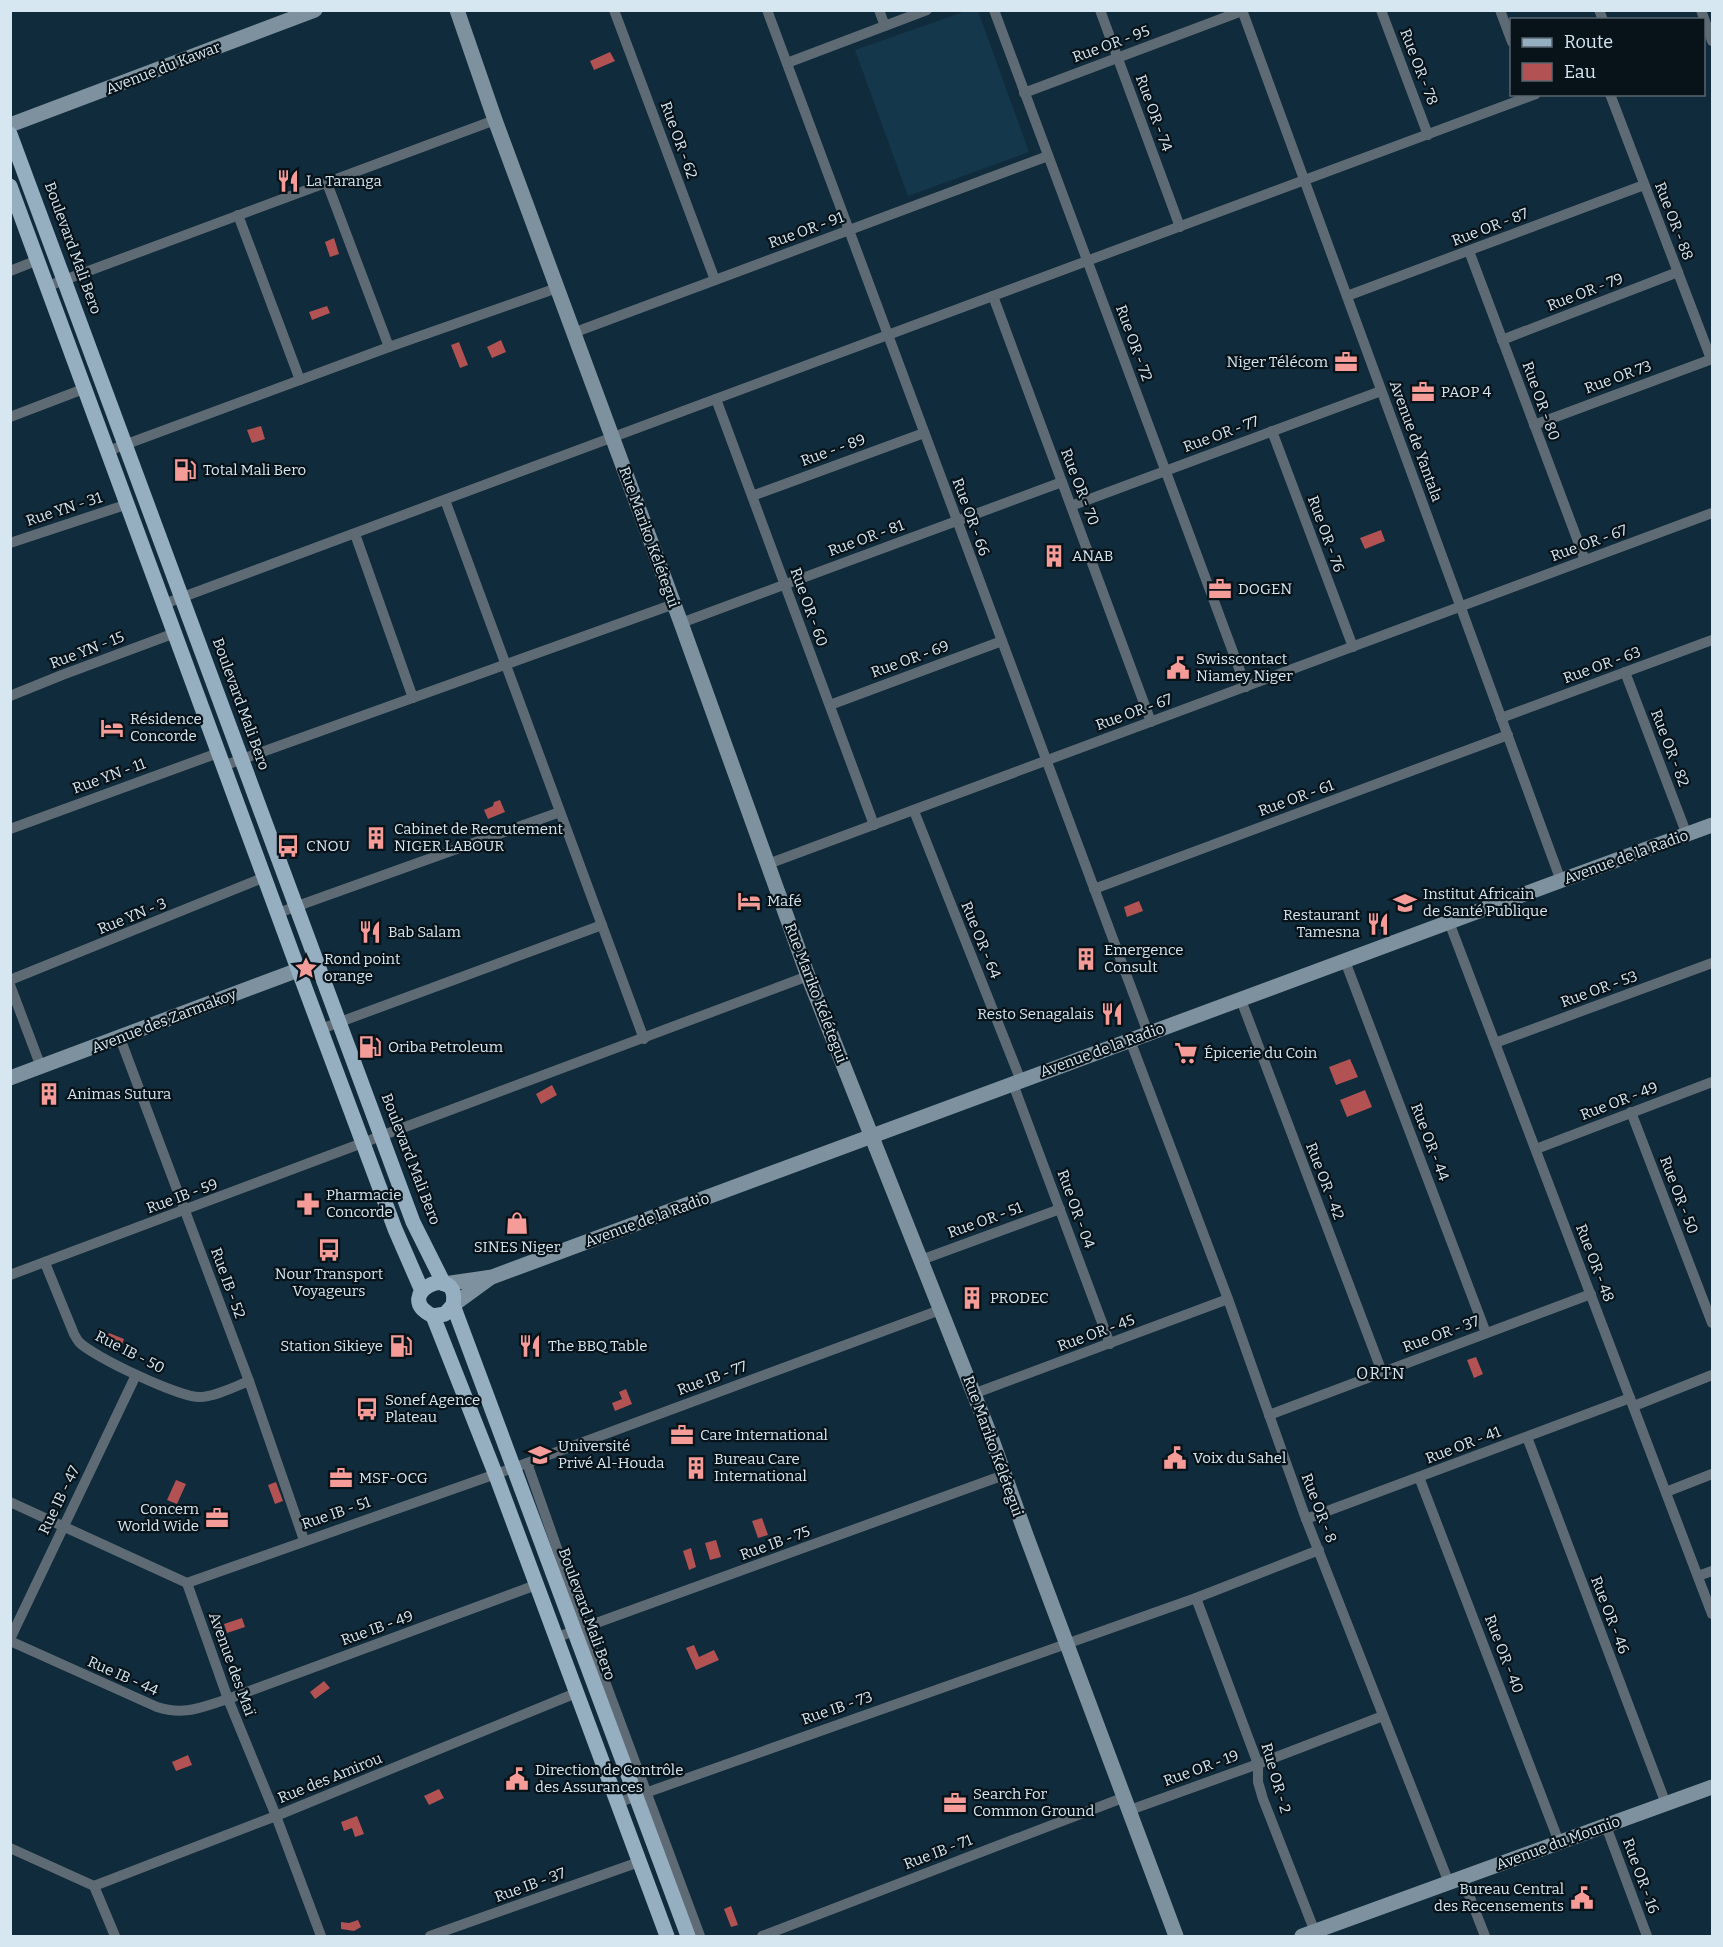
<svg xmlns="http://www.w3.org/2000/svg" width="1723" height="1947" font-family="Bitter,serif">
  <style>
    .built { fill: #15374c }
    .water { fill: #b35252 }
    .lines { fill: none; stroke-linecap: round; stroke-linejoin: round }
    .street { stroke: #5f6b74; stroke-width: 10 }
    .secondary { stroke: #7d919f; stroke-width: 15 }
    .primary { stroke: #95aec0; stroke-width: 15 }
    .labels { text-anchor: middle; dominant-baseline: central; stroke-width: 4.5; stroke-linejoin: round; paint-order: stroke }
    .street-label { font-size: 15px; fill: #d7e7f2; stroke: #071219 }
    .poi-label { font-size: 15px; fill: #d7e7f2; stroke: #071219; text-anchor: start }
    .neighbourhood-label { font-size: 16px; letter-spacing: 1.5px; fill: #d7e7f2; stroke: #071219 }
  </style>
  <rect width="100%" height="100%" fill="#102b3b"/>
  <polygon class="built" points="966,11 978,11 1029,152 908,196 855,50"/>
  <g class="water">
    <polygon points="610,52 615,61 594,70 590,61"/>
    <polygon points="334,238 339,254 330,257 325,242"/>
    <polygon points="327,306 330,313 312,320 309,312"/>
    <polygon points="501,340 506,352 492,358 487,347"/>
    <polygon points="459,342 468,365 460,368 451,345"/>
    <polygon points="261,426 265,439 252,443 247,430"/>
    <polygon points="1381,530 1385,541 1365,549 1360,538"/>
    <polygon points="500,800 505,812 488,819 484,810 493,806 494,802"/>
    <polygon points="1139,901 1143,911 1127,917 1124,907"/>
    <polygon points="1350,1059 1358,1077 1336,1085 1329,1067"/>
    <polygon points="552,1085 557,1095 541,1104 536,1094"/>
    <polygon points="1365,1090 1372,1107 1347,1117 1340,1100"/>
    <polygon points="109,1333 124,1339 121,1347 105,1341"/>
    <polygon points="1476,1357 1483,1374 1474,1378 1467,1360"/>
    <polygon points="626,1389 632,1404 615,1411 612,1403 622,1399 619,1392"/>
    <polygon points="176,1480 186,1484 177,1504 167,1500"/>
    <polygon points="276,1482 283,1501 275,1504 268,1485"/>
    <polygon points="762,1518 768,1535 758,1538 752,1521"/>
    <polygon points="716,1540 721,1557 710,1560 705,1543"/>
    <polygon points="691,1548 696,1567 689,1570 683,1551"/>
    <polygon points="242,1618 245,1627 227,1633 224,1624"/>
    <polygon points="694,1645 699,1657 714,1650 719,1660 696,1670 686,1648"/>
    <polygon points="324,1681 330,1688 315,1699 310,1692"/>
    <polygon points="188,1755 192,1765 176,1771 172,1762"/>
    <polygon points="439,1789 444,1798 429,1805 424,1796"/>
    <polygon points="357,1816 364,1834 355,1837 352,1828 344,1831 341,1822"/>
    <polygon points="731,1906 738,1925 731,1927 724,1909"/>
    <polygon points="358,1920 361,1927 354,1931 341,1929 341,1922 349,1923"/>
  </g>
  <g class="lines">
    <g class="street">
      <polyline points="614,10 715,280"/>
      <polyline points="767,10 1148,1033"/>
      <polyline points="879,10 885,26"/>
      <polyline points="994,10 1246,687"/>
      <polyline points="1100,10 1180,227"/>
      <polyline points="1242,10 1561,881"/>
      <polyline points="1381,10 1428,135"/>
      <polyline points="1500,10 1512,42"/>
      <polyline points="1599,10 1603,20"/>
      <polyline points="1701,10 1712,41"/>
      <polyline points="787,63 927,10"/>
      <polyline points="1024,93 1242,11"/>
      <polyline points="1610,94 1711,359"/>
      <polyline points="327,183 389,347"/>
      <polyline points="238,215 300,380"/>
      <polyline points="1469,251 1585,560"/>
      <polyline points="10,271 38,260"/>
      <polyline points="48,286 495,120"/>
      <polyline points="993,296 1151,722"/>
      <polyline points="1347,296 1644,185"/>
      <polyline points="573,333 1048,156"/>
      <polyline points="1502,340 1678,272"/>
      <polyline points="716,399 874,825"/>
      <polyline points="10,417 86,388"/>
      <polyline points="1534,425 1712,359"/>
      <polyline points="1272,431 1353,647"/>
      <polyline points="108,451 389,347 557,288"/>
      <polyline points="752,496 924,433"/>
      <polyline points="445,500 644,1039"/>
      <polyline points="1071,506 1381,391"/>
      <polyline points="355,534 413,698"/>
      <polyline points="10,543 128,504"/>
      <polyline points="164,604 1536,94"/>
      <polyline points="681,623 1062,482"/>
      <polyline points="1625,672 1687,835"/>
      <polyline points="10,696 62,675 175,633"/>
      <polyline points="830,705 1002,641"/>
      <polyline points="1501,718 1712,640"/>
      <polyline points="223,766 674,604"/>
      <polyline points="914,811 1021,1081"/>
      <polyline points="10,829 218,753"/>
      <polyline points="768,864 1712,513"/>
      <polyline points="1094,889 1508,735"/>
      <polyline points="278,913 560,812"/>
      <polyline points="1449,922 1712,1614"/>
      <polyline points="1345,961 1486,1333"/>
      <polyline points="10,980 265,877"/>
      <polyline points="10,985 41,1067"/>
      <polyline points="1241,1000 1382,1372"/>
      <polyline points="321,1029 602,925"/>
      <polyline points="120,1038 249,1381 304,1540"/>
      <polyline points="1130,1040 1228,1299 1306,1519 1449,1883"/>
      <polyline points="1495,1043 1712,963"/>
      <polyline points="1013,1084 1110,1344"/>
      <polyline points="1631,1112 1712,1323"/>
      <polyline points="1536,1149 1712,1082"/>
      <polyline points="921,1260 1060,1209"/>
      <path d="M45,1263L74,1334C76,1337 77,1340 79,1342C92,1356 182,1399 201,1397C217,1396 234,1387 249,1381"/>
      <polyline points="10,1275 808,976"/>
      <polyline points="973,1394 1228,1299"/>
      <polyline points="1634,1406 1712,1375"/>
      <polyline points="1269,1415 1591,1294"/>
      <polyline points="1527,1437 1666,1804"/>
      <polyline points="527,1463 585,1628 700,1936"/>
      <polyline points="1419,1477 1559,1842"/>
      <polyline points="1666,1492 1712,1474"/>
      <polyline points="10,1502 187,1583 228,1699 276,1816 321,1936"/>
      <polyline points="1306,1519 1630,1398"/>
      <polyline points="1698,1576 1712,1571"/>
      <polyline points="187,1583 527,1463 940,1310"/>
      <polyline points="1196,1598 1258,1764 1258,1782 1263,1799 1315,1932"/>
      <polyline points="555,1638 1004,1475"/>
      <polyline points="10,1639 136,1375"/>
      <path d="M10,1641L157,1707C185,1716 201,1707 228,1699L536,1585"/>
      <polyline points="617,1803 1196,1598 1319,1550"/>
      <polyline points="1130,1810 1258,1764 1383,1716"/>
      <polyline points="1606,1826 1647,1936"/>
      <polyline points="10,1848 94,1886 115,1936"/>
      <polyline points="1462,1877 1485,1936"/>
      <polyline points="94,1886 276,1816 576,1693"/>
      <polyline points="430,1936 639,1862"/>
      <polyline points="762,1936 1125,1797"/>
    </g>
    <g class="secondary">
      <polyline points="457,10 495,120 681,623 808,976 991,1437 1026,1535 1176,1936"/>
      <polyline points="10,125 315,10"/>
      <polyline points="10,1078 317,963"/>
      <path d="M444,1284L492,1277C900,1128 1305,974 1712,825"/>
      <polyline points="453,1305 490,1278"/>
      <polyline points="1302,1936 1712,1787"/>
    </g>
    <g class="primary">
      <polyline points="10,134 413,1222 444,1284"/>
      <polyline points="10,186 298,969 395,1229 422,1291"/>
      <path d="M453,1305L445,1314L433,1316C389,1295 461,1259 453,1305L688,1936"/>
      <polyline points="433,1316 495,1473 667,1936"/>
    </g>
  </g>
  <defs>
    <g id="restaurant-bare" transform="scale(1.8)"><path d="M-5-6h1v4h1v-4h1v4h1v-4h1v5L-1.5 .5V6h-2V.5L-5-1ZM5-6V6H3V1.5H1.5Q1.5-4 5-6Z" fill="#f59b98" stroke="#071219" stroke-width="2.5" paint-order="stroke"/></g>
    <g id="office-bare" transform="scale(1.8)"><path d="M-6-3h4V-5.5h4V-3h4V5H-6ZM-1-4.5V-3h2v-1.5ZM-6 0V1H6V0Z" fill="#f59b98" stroke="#071219" stroke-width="2.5" paint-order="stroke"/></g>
    <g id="fuel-bare" transform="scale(1.8)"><path d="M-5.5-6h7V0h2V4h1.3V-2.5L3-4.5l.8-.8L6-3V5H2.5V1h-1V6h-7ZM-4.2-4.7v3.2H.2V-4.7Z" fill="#f59b98" stroke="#071219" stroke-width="2.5" paint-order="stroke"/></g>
    <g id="building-bare" transform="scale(1.8)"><path d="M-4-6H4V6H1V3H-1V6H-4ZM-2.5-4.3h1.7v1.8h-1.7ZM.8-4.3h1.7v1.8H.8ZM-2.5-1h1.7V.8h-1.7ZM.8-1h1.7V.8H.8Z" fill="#f59b98" stroke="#071219" stroke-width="2.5" paint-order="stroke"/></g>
    <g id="civic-bare" transform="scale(1.8)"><path d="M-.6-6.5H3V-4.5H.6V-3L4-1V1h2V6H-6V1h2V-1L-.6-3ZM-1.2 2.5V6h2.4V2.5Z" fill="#f59b98" stroke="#071219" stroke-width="2.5" paint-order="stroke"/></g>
    <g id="hotel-bare" transform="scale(1.8)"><path d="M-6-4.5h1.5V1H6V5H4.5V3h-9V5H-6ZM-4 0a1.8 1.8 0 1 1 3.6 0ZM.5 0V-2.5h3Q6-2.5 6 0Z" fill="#f59b98" stroke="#071219" stroke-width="2.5" paint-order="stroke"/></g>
    <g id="bus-bare" transform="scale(1.8)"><path d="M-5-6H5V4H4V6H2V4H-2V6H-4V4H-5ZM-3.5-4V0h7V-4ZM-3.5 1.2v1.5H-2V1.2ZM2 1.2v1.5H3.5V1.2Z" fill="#f59b98" stroke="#071219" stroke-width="2.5" paint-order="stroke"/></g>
    <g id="university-bare" transform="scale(1.8)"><path d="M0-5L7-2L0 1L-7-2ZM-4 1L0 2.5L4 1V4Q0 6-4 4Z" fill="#f59b98" stroke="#071219" stroke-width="2.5" paint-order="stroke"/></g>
    <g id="sight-bare" transform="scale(1.8)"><path d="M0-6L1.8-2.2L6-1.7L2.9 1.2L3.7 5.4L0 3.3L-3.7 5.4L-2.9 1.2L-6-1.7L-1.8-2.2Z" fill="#f59b98" stroke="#071219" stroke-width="2.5" paint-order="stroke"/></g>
    <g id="supermarket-bare" transform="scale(1.8)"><path d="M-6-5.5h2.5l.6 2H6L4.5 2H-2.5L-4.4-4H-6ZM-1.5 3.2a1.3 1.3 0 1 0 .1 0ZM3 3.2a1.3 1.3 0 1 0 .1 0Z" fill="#f59b98" stroke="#071219" stroke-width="2.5" paint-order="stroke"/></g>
    <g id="pharmacy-bare" transform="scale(1.8)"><path d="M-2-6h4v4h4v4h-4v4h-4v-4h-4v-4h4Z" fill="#f59b98" stroke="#071219" stroke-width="2.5" paint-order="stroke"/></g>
    <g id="shop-bare" transform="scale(1.8)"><path d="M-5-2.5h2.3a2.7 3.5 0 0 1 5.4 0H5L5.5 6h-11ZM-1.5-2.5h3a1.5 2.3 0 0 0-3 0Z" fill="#f59b98" stroke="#071219" stroke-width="2.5" paint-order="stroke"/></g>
  </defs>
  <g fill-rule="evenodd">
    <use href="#restaurant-bare" x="288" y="181"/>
    <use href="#office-bare" x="1346" y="362"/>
    <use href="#office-bare" x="1423" y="392"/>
    <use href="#fuel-bare" x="185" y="470"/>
    <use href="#building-bare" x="1054" y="556"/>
    <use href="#office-bare" x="1220" y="589"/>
    <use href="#civic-bare" x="1178" y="668"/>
    <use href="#hotel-bare" x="112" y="728"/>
    <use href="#building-bare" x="376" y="838"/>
    <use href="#bus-bare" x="288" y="846"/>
    <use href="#hotel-bare" x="749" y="901"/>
    <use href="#university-bare" x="1405" y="903"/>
    <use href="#restaurant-bare" x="1378" y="924"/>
    <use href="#restaurant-bare" x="370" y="932"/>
    <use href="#building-bare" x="1086" y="959"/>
    <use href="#sight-bare" x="306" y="968"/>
    <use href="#restaurant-bare" x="1112" y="1014"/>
    <use href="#fuel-bare" x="370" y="1047"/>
    <use href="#supermarket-bare" x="1186" y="1053"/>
    <use href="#building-bare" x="49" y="1094"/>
    <use href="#pharmacy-bare" x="308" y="1204"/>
    <use href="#shop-bare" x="517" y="1223"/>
    <use href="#bus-bare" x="329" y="1250"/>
    <use href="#building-bare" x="972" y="1298"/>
    <use href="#fuel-bare" x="401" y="1346"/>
    <use href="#restaurant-bare" x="530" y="1346"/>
    <use href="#bus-bare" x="367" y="1409"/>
    <use href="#office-bare" x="682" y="1435"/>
    <use href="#university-bare" x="540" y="1455"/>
    <use href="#civic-bare" x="1175" y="1458"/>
    <use href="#building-bare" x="696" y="1468"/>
    <use href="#office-bare" x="341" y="1478"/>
    <use href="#office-bare" x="217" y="1518"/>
    <use href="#civic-bare" x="517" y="1779"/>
    <use href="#office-bare" x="955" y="1803"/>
    <use href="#civic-bare" x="1582" y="1898"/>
  </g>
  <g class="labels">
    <g class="street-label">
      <text transform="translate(1111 44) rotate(-20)">Rue OR - 95</text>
      <text transform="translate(1419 67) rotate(69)">Rue OR - 78</text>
      <text transform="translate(163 68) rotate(-21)">Avenue du Kawar</text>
      <text transform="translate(1154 113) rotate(70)">Rue OR - 74</text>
      <text transform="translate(679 140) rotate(70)">Rue OR - 62</text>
      <text transform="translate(1674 221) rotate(69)">Rue OR - 88</text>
      <text transform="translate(1490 227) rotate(-21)">Rue OR - 87</text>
      <text transform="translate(806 230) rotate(-20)">Rue OR - 91</text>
      <text transform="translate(73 248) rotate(70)">Boulevard Mali Bero</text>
      <text transform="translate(1585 292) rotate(-21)">Rue OR - 79</text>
      <text transform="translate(1134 343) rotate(70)">Rue OR - 72</text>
      <text transform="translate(1618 377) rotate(-20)">Rue OR 73</text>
      <text transform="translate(1541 401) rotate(70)">Rue OR - 80</text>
      <text transform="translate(1221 434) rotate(-20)">Rue OR - 77</text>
      <text transform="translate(1416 441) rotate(70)">Avenue de Yantala</text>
      <text transform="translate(833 450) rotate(-20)">Rue - - 89</text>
      <text transform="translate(1080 487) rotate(69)">Rue OR - 70</text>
      <text transform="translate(64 509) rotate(-18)">Rue YN - 31</text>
      <text transform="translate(971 517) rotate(70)">Rue OR - 66</text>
      <text transform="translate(1326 534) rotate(70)">Rue OR - 76</text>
      <text transform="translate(649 537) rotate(70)">Rue Mariko Kélétegui</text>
      <text transform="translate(866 538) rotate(-20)">Rue OR - 81</text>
      <text transform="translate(1589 543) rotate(-20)">Rue OR - 67</text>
      <text transform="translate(809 607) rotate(70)">Rue OR - 60</text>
      <text transform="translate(87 650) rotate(-21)">Rue YN - 15</text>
      <text transform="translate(910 659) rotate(-20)">Rue OR - 69</text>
      <text transform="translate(1602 665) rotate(-20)">Rue OR - 63</text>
      <text transform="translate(241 704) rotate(70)">Boulevard Mali Bero</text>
      <text transform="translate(1134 712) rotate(-20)">Rue OR - 67</text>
      <text transform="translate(1670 748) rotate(69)">Rue OR - 82</text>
      <text transform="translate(109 776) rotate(-20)">Rue YN - 11</text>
      <text transform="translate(1296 798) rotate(-20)">Rue OR - 61</text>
      <text transform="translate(1626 857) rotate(-20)">Avenue de la Radio</text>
      <text transform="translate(132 916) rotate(-22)">Rue YN - 3</text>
      <text transform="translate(981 940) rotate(68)">Rue OR - 64</text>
      <text transform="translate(1599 989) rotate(-20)">Rue OR - 53</text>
      <text transform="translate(816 993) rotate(69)">Rue Mariko Kélétegui</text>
      <text transform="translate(164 1021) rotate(-21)">Avenue des Zarmakoy</text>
      <text transform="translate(1102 1050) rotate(-20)">Avenue de la Radio</text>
      <text transform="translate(1619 1101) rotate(-21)">Rue OR - 49</text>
      <text transform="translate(1430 1142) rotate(69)">Rue OR - 44</text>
      <text transform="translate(411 1159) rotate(69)">Boulevard Mali Bero</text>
      <text transform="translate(1325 1181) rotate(69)">Rue OR - 42</text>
      <text transform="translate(1679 1195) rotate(69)">Rue OR - 50</text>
      <text transform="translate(182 1196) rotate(-20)">Rue IB - 59</text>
      <text transform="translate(1076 1209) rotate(70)">Rue OR - 04</text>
      <text transform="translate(647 1220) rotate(-20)">Avenue de la Radio</text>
      <text transform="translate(985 1220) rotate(-20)">Rue OR - 51</text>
      <text transform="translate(1595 1263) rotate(69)">Rue OR - 48</text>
      <text transform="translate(228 1283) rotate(70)">Rue IB - 52</text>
      <text transform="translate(1096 1333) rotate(-20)">Rue OR - 45</text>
      <text transform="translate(1441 1334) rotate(-20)">Rue OR - 37</text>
      <text transform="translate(130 1352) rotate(27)">Rue IB - 50</text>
      <text transform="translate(712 1378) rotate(-20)">Rue IB - 77</text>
      <text transform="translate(1463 1445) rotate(-21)">Rue OR - 41</text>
      <text transform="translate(993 1446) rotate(70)">Rue Mariko Kélétegui</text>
      <text transform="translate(59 1500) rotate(-64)">Rue IB - 47</text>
      <text transform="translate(1319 1508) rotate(69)">Rue OR - 8</text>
      <text transform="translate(336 1513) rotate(-19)">Rue IB - 51</text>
      <text transform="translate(775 1543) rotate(-20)">Rue IB - 75</text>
      <text transform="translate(587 1614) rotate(70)">Boulevard Mali Bero</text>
      <text transform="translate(1610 1615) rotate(69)">Rue OR - 46</text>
      <text transform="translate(377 1628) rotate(-20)">Rue IB - 49</text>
      <text transform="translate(1504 1654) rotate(69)">Rue OR - 40</text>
      <text transform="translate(232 1664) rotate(70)">Avenue des Maï</text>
      <text transform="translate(123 1676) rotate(24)">Rue IB - 44</text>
      <text transform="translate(837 1708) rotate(-19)">Rue IB - 73</text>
      <text transform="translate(1201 1768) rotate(-20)">Rue OR - 19</text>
      <text transform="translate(330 1778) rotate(-22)">Rue des Amirou</text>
      <text transform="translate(1276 1778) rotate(74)">Rue OR - 2</text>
      <text transform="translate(1558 1843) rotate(-20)">Avenue du Mounio</text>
      <text transform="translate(938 1852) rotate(-21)">Rue IB - 71</text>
      <text transform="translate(1641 1876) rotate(70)">Rue OR - 16</text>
      <text transform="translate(530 1885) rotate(-20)">Rue IB - 37</text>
    </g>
    <g class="poi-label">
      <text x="306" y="181">La Taranga</text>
      <text x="1328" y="362" text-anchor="end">Niger Télécom</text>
      <text x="1441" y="392">PAOP 4</text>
      <text x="203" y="470">Total Mali Bero</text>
      <text x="1072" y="556">ANAB</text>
      <text x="1238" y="589">DOGEN</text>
      <text x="1196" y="659">Swisscontact<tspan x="1196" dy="17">Niamey Niger</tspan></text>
      <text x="130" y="719">Résidence<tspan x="130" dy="17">Concorde</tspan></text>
      <text x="394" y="829">Cabinet de Recrutement<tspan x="394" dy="17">NIGER LABOUR</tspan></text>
      <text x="306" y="846">CNOU</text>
      <text x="1423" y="894">Institut Africain<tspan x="1423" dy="17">de Santé Publique</tspan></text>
      <text x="767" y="901">Mafé</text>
      <text x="1360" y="915" text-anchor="end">Restaurant<tspan x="1360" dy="17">Tamesna</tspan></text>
      <text x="388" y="932">Bab Salam</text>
      <text x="1104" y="950">Emergence<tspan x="1104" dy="17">Consult</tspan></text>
      <text x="324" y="959">Rond point<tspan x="324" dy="17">orange</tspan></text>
      <text x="1094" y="1014" text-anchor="end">Resto Senagalais</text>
      <text x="388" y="1047">Oriba Petroleum</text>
      <text x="1204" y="1053">Épicerie du Coin</text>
      <text x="67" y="1094">Animas Sutura</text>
      <text x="326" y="1195">Pharmacie<tspan x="326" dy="17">Concorde</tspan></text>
      <text x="517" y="1247" text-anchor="middle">SINES Niger</text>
      <text x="329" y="1274" text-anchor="middle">Nour Transport<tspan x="329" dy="17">Voyageurs</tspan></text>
      <text x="990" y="1298">PRODEC</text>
      <text x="383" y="1346" text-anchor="end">Station Sikieye</text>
      <text x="548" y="1346">The BBQ Table</text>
      <text x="385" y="1400">Sonef Agence<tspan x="385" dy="17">Plateau</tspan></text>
      <text x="700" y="1435">Care International</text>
      <text x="558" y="1446">Université<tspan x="558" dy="17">Privé Al-Houda</tspan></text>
      <text x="1193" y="1458">Voix du Sahel</text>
      <text x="714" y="1459">Bureau Care<tspan x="714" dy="17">International</tspan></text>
      <text x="359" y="1478">MSF-OCG</text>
      <text x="199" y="1509" text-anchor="end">Concern<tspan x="199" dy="17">World Wide</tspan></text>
      <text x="535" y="1770">Direction de Contrôle<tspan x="535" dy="17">des Assurances</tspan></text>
      <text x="973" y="1794">Search For<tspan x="973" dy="17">Common Ground</tspan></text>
      <text x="1564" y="1889" text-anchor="end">Bureau Central<tspan x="1564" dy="17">des Recensements</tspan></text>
    </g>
    <g class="neighbourhood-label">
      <text x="1381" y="1373">ORTN</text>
    </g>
  </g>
  <rect width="1723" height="1947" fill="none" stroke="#d7e7f2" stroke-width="24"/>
  <rect x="1510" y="18" width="195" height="78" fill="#071219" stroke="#5a6770" stroke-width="1.5"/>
  <rect x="1522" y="38" width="30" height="9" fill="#95aec0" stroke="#5a6770" stroke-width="1.5"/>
  <text x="1564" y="48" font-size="18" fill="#d7e7f2">Route</text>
  <rect x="1522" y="63" width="30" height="18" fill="#b35252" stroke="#5a6770" stroke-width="1.5"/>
  <text x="1564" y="78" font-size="18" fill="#d7e7f2">Eau</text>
</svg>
